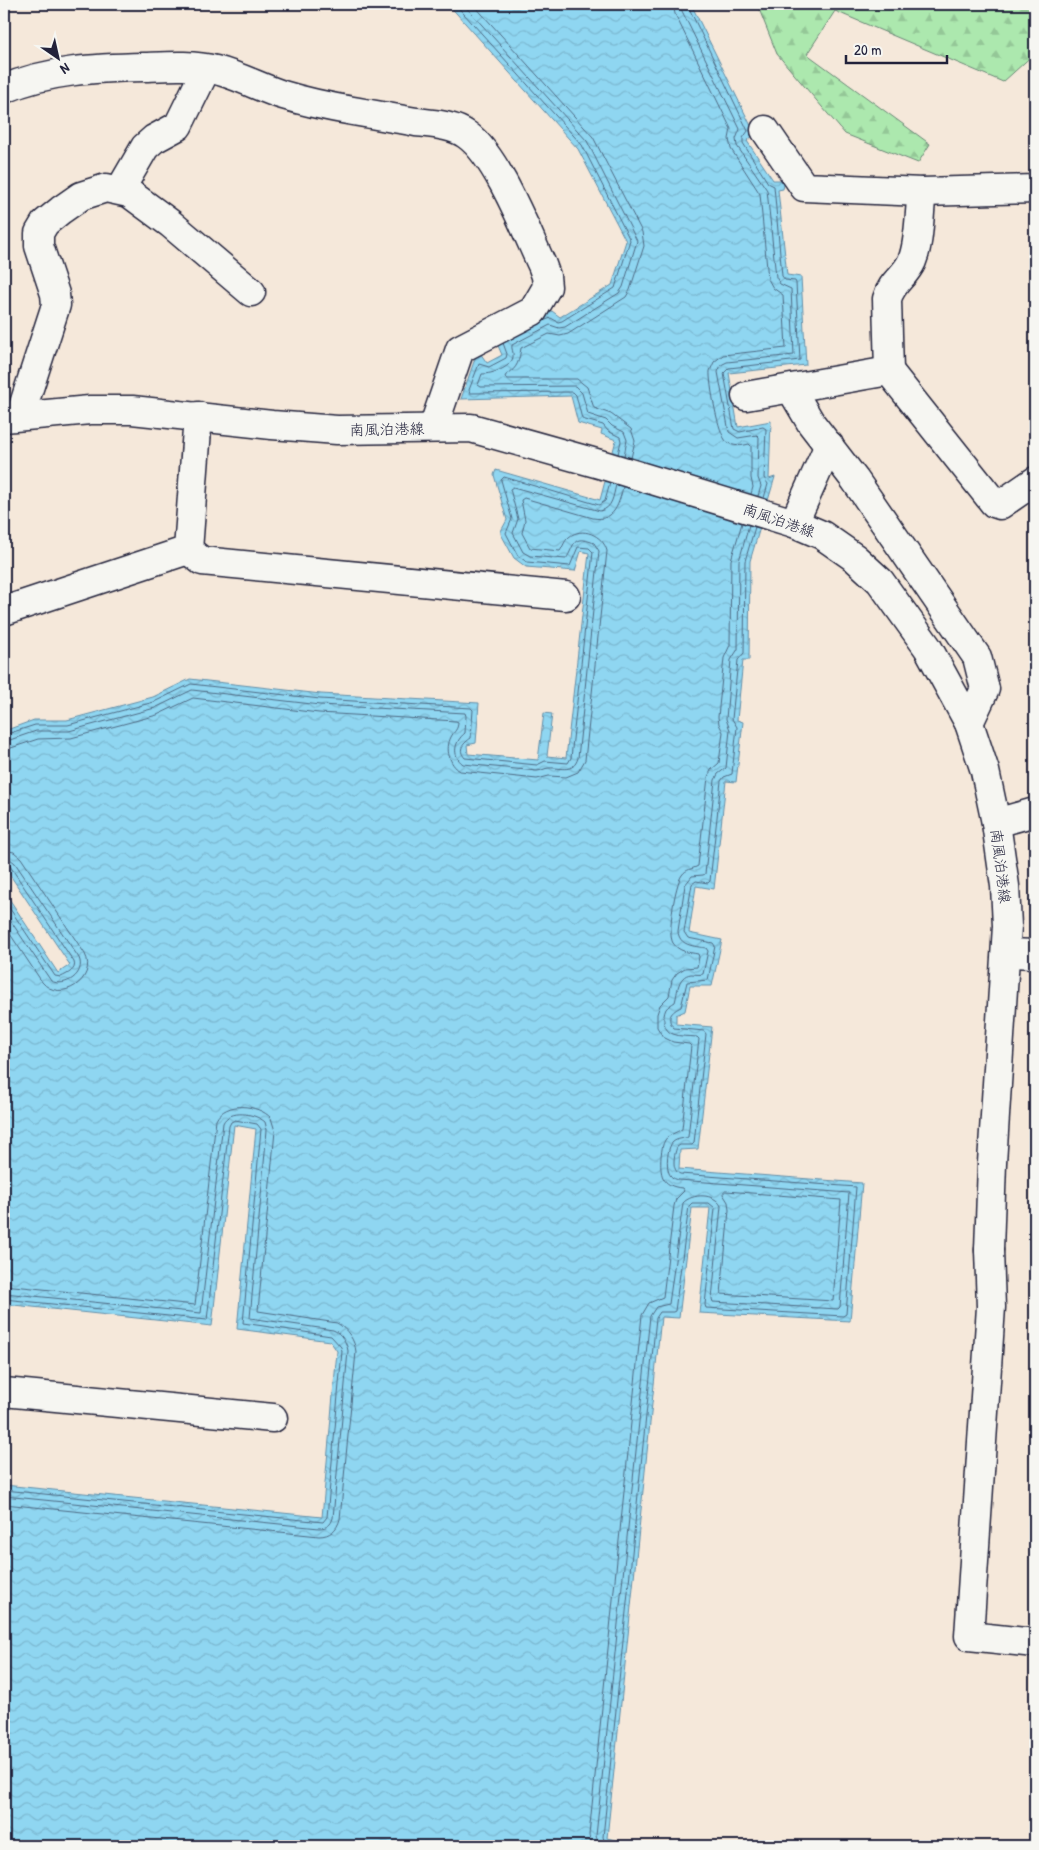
<svg xmlns="http://www.w3.org/2000/svg" width="1039" height="1850" font-family="'Patrick Hand','Klee One',sans-serif">
  <style>
    .forest { fill: url(#forest-firs); stroke: #678574 }
    .water { fill: url(#water-waves); stroke: #638ea8 }
    .lines { fill: none; stroke-linecap: round; stroke-linejoin: round }
    .shore { stroke: #4e6a84; stroke-width: 1 }
    .street-casing { stroke: #22223b; stroke-width: 31 }
    .secondary-casing { stroke: #22223b; stroke-width: 31 }
    .street { stroke: #f6f6f2; stroke-width: 28 }
    .secondary { stroke: #f6f6f2; stroke-width: 28 }
    .labels { text-anchor: middle; dominant-baseline: central; stroke-width: 5; stroke-linejoin: round; paint-order: stroke }
    .street-label { font-size: 15px; fill: #22223b; stroke: #f6f6f2 }
  </style>
  <defs>
    <pattern id="forest-firs" width="22" height="20" patternUnits="userSpaceOnUse" patternTransform="scale(1.25)"><rect width="22" height="20" fill="#ace8ae"/><path d="M5 1l3.5 6h-7zM16 11l3.5 6h-7z" fill="#94c797"/></pattern>
    <pattern id="water-waves" width="16" height="10" patternUnits="userSpaceOnUse" patternTransform="scale(1.25)"><rect width="16" height="10" fill="#8fd6f1"/><path d="M0 5q4-4 8 0t8 0" fill="none" stroke="#7bb7d0"/></pattern>
  </defs>
  <rect width="100%" height="100%" fill="#f5e8da"/>
  <filter id="ink" filterUnits="userSpaceOnUse"><feTurbulence type="fractalNoise" baseFrequency=".02" numOctaves="2"/><feDisplacementMap in="SourceGraphic" scale="10" xChannelSelector="R" yChannelSelector="G"/><feConvolveMatrix kernelMatrix="1 2 1 2 8 2 1 2 1" color-interpolation-filters="sRGB"/></filter>
  <g filter="url(#ink)">
    <polygon class="forest" points="757,4 1035,4 1035,53 1003,82 835,11 807,54 930,144 918,163 845,134 777,54"/>
    <polygon class="water" points="448,4 691,4 755,134 747,141 773,180 785,180 783,189 778,190 787,275 801,277 806,365 729,373 738,427 771,421 769,479 775,477 750,561 749,660 743,660 737,720 743,722 736,782 726,781 714,889 696,886 689,933 722,940 712,986 690,986 685,1011 676,1015 676,1024 712,1027 698,1149 680,1150 679,1169 862,1183 850,1321 699,1313 710,1208 692,1208 679,1318 661,1317 607,1838 630,1844 630,1846 4,1846 4,1485 322,1517 337,1351 330,1341 237,1329 256,1129 234,1125 212,1326 4,1304 4,891 58,973 70,965 4,866 4,731 34,720 67,720 153,697 190,679 321,694 479,703 476,743 467,745 468,754 538,760 544,713 552,714 547,756 566,758 589,553 581,551 575,571 526,567 514,558 501,534 501,531 507,520 494,475 496,470 600,500 616,440 601,434 602,430 578,423 571,396 461,399 478,350 487,363 502,355 496,341 552,311 560,317 612,285 626,241 578,149"/>
    <g class="lines">
      <g class="shore">
        <polyline points="455,4 582,145 630,240 615,288 562,321 558,322 551,318 543,321"/>
        <path d="M463,4L587,141L637,241L623,287L619,293L565,327L559,328L550,325L512,345C511,349 514,352 513,357C511,368 492,374 482,374L478,385L481,387L575,386L582,393L588,414L606,420L612,426L624,432L627,440L624,456"/>
        <path d="M473,4L593,137L642,232L644,246L630,290L626,297L568,334L560,336L549,334L521,348C519,361 518,368 506,375L505,377L508,379H577L587,387L594,408L611,414L631,429L635,441L631,458"/>
        <path d="M673,4L675,14L731,129L729,139L731,149L760,194L768,279L773,288L783,295L786,348L723,355L714,362L710,371C709,382 718,435 727,442C734,447 741,446 749,444L751,446V478L753,487L751,494"/>
        <polyline points="680,4 682,11 740,129 736,139 737,146 767,190 776,277 780,284 791,289 794,355 727,362 721,365 718,372 729,432 738,438 757,435 759,437 758,478 761,486 758,496"/>
        <polyline points="687,4 748,131 743,138 743,143 768,183 774,186 782,276 785,280 795,281 796,283 800,360 729,368 724,373 734,429 740,432 763,427 766,429 764,478 768,484 764,498"/>
        <polyline points="503,343 507,354 506,358 489,367 479,364 469,390 470,393 573,392 576,395 582,419 603,425 608,431 620,437 621,441 618,454"/>
        <path d="M4,735L35,725H68L154,702L191,684L320,699L471,708L473,710L471,738C464,743 457,749 465,758L537,765L545,761L568,763L571,758L593,552L589,548L578,547L570,566L527,562L518,556L506,533L512,519L501,480L504,477L599,505L605,501L610,483"/>
        <path d="M4,742L36,731H69L155,708L192,690L320,705L465,713L466,716L465,733C455,741 451,755 463,764L537,771C541,771 545,768 549,768C561,767 573,774 578,758L599,551L594,543C571,534 575,546 566,559L530,556L523,552L513,533L518,519L510,489L513,487L600,511C613,508 613,496 616,485"/>
        <path d="M4,749L11,748L38,739L71,738L157,715L193,698L319,713L456,721L458,722C458,730 454,731 451,737C445,749 449,764 460,771L537,779L549,776L566,777L578,772L585,760L607,551C603,535 582,526 569,537C564,541 563,547 560,551L530,548L522,533L525,520L521,500L524,498L593,518C615,522 619,503 623,487"/>
        <path d="M4,850L14,852L21,858L85,954C98,979 60,1004 42,982L4,925"/>
        <path d="M4,858L10,859L15,863L79,958C86,974 65,988 51,981L4,911"/>
        <path d="M4,864L10,866L74,962C77,970 67,974 61,977L55,976L4,900"/>
        <polygon points="726,1191 841,1200 833,1301 721,1294 729,1210 728,1202 723,1194"/>
        <path d="M4,1285L195,1305L216,1120C225,1101 258,1104 271,1118L275,1131L258,1311L337,1323C347,1329 355,1340 356,1352L340,1519C337,1530 330,1536 319,1536L4,1504"/>
        <path d="M4,1293L201,1313L223,1123C229,1109 255,1113 265,1122L267,1130L250,1318L333,1330C341,1333 347,1343 348,1351L333,1518C331,1525 327,1528 319,1528L4,1496"/>
        <polyline points="4,1299 207,1320 229,1126 231,1122 235,1120 257,1124 261,1129 243,1323 331,1336 341,1347 342,1351 327,1517 323,1522 4,1490"/>
        <path d="M591,1846L589,1835L642,1315L649,1303L663,1297L674,1206L676,1199L684,1191L682,1188C661,1186 660,1174 661,1156C662,1150 662,1145 665,1140C669,1134 676,1133 682,1129L691,1046L689,1044L673,1042L663,1037L657,1027V1014L660,1005L669,996L672,980L677,973L685,968L697,967L699,957L698,954C688,952 679,952 673,943C667,934 675,884 682,875C686,869 693,869 698,866L708,777L711,770L719,763L723,732L719,724L718,717L724,658L730,645L731,560L742,523"/>
        <path d="M600,1846L596,1836L650,1316L656,1307L669,1304L683,1203C692,1193 715,1193 721,1206L712,1299L713,1302L838,1309L840,1307L849,1193L679,1180C675,1179 671,1178 669,1173C666,1166 667,1147 673,1142C678,1138 684,1139 688,1137L699,1039L697,1037C689,1036 680,1037 673,1034C663,1031 662,1017 666,1009C668,1006 672,1004 675,1002C678,992 677,976 691,974C695,974 699,975 703,974L708,951L706,948C694,946 679,946 678,931L685,885L692,876L703,875L705,874L715,780L718,774L726,768L730,730L726,719L731,660L738,649L739,561L749,525"/>
        <path d="M618,1846L605,1843L603,1837L656,1318L660,1312H673L675,1311L689,1206L692,1203H709L715,1208L705,1305L706,1308L843,1316L846,1314L856,1187L680,1174C671,1170 674,1155 677,1147L680,1145H692L694,1143L706,1034L704,1031L674,1028C665,1018 672,1011 681,1007L687,982L708,980L715,946L713,943L688,938L684,932L692,884L696,881L708,883L710,881L721,781L724,777L732,774L737,727L732,719L738,660L744,653L745,561L755,527"/>
      </g>
      <g class="street-casing">
        <g id="street">
          <path d="M4,89C49,70 96,68 144,67C168,66 192,64 216,70C239,76 261,88 283,95C306,102 330,107 353,111C374,115 395,118 416,122C433,124 453,125 467,135C497,156 526,231 542,265L546,276L547,287L533,311L460,349L433,428"/>
          <polyline points="765,130 804,187 922,192 1035,189"/>
          <polyline points="120,190 145,147 154,139 178,126 206,69"/>
          <path d="M889,371L887,299C892,281 905,277 912,261C920,242 919,212 922,192"/>
          <polyline points="791,389 811,423 855,480 977,657 985,689 969,723"/>
          <polyline points="746,396 889,371 994,503 1000,505 1035,481"/>
          <polyline points="20,416 56,305 55,294 39,246 39,233 45,223 61,210 81,196 106,188 129,193 171,224 251,292"/>
          <polyline points="794,523 829,445"/>
          <polyline points="188,550 202,561 566,596"/>
          <polyline points="4,611 188,550 198,416"/>
          <polyline points="996,823 1035,812"/>
          <polyline points="1007,953 1035,954"/>
          <polyline points="989,1250 991,1307 969,1636 1035,1643"/>
          <polyline points="4,1392 273,1418"/>
        </g>
      </g>
      <g class="secondary-casing">
        <polyline id="secondary" points="4,418 90,410 132,410 272,425 337,430 471,428 603,465 794,523 822,535 855,558 880,581 928,648 969,723 985,771 996,823 1005,886 1007,926 992,1163 989,1250"/>
      </g>
      <use href="#street" class="street"/>
      <use href="#secondary" class="secondary"/>
    </g>
  </g>
  <g class="labels">
    <g class="street-label">
      <text transform="translate(387 429) rotate(-1)">南風泊港線</text>
      <text transform="translate(779 520) rotate(19)">南風泊港線</text>
      <text transform="translate(1001 866) rotate(83)">南風泊港線</text>
    </g>
  </g>
  <rect width="1039" height="1850" fill="none" stroke="#f6f6f2" stroke-width="20"/>
  <rect x="10" y="10" width="1019" height="1830" fill="none" stroke="#22223b" stroke-width="2" filter="url(#ink)"/>
  <g transform="translate(58 58) rotate(146)" stroke="#f6f6f2" stroke-width="4" paint-order="stroke">
  <path d="M0-4L9 19L0 12L-9 19Z" fill="#22223b"/>
  <text y="-8" font-size="14" font-weight="bold" text-anchor="middle" fill="#22223b">N</text>
  </g>
  <path d="M846 55v8h101v-8" fill="none" stroke="#22223b" stroke-width="2.5"/>
  <text x="854" y="55" font-size="15" fill="#22223b" stroke="#f6f6f2" stroke-width="4" paint-order="stroke">20 m</text>
</svg>
